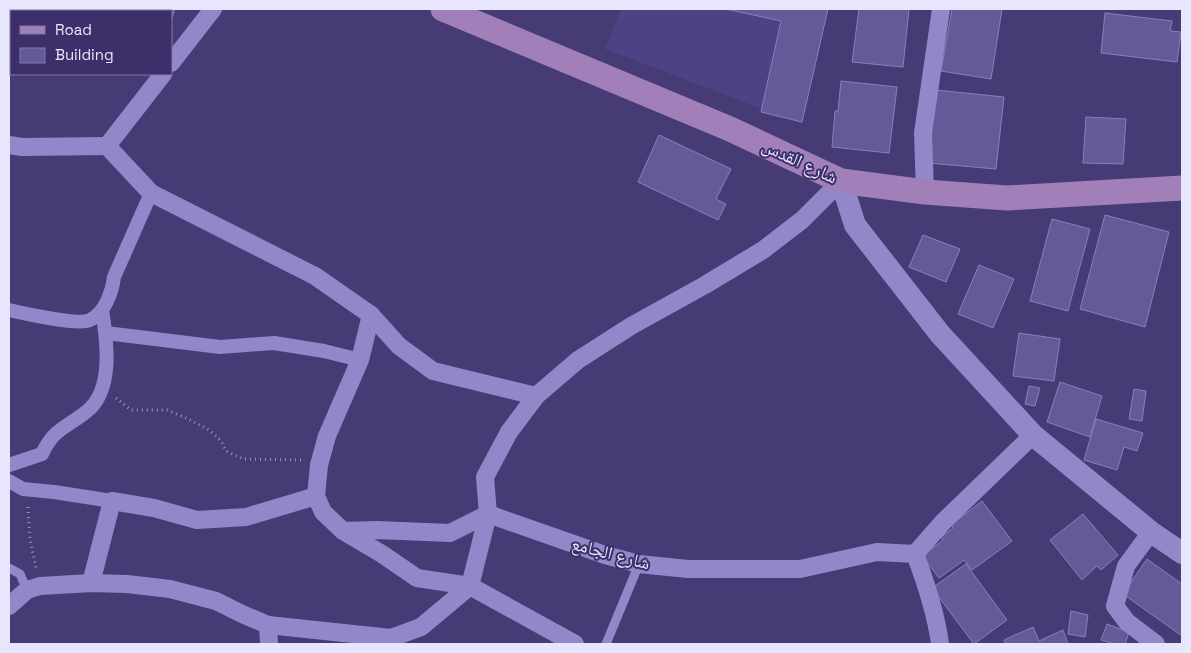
<svg xmlns="http://www.w3.org/2000/svg" width="1191" height="653" font-family="'Space Grotesk','Noto Naskh Arabic',sans-serif">
  <style>
    .built { fill: #4f4284 }
    .building { fill: #655a98; stroke: #897fbf }
    .lines { fill: none; stroke-linecap: round; stroke-linejoin: round }
    .path { stroke: #9a93bb; stroke-width: 3; stroke-dasharray: 1 4; stroke-linecap: butt }
    .service { stroke: #9288c9; stroke-width: 9 }
    .pedestrian { stroke: #9288c9; stroke-width: 14 }
    .minor { stroke: #9288c9; stroke-width: 18 }
    .tertiary { stroke: #9288c9; stroke-width: 22 }
    .secondary { stroke: #a180ba; stroke-width: 25 }
    .labels { text-anchor: middle; dominant-baseline: central; stroke-width: 4; stroke-linejoin: round; paint-order: stroke }
    .street-label { font-size: 18px; fill: #e8e6fc; stroke: #3d306a }
  </style>
  <rect width="100%" height="100%" fill="#473b76"/>
  <polygon class="built" points="621,9 828,9 802,124 605,49"/>
  <g class="building">
    <polygon points="56,9 175,9 171,20 171,11 55,11"/>
    <polygon points="726,9 828,9 802,122 761,112 781,21"/>
    <polygon points="859,9 909,9 903,67 852,62"/>
    <polygon points="952,9 1002,9 991,79 941,71"/>
    <polygon points="1105,13 1172,21 1170,31 1181,32 1177,62 1101,53"/>
    <polygon points="841,81 897,87 889,153 832,147 835,111 838,111"/>
    <polygon points="936,90 1004,97 996,169 928,163"/>
    <polygon points="1086,117 1126,119 1123,164 1083,163"/>
    <polygon points="659,135 731,169 716,199 726,204 718,220 638,182"/>
    <polygon points="1105,215 1169,232 1145,327 1080,309"/>
    <polygon points="1052,219 1090,229 1068,311 1030,301"/>
    <polygon points="923,235 960,249 946,282 909,267"/>
    <polygon points="979,265 1014,279 993,328 958,314"/>
    <polygon points="1019,333 1060,339 1054,381 1013,376"/>
    <polygon points="1060,382 1102,396 1090,437 1047,422"/>
    <polygon points="1029,386 1040,388 1035,406 1025,404"/>
    <polygon points="1134,389 1146,391 1142,421 1129,419"/>
    <polygon points="1096,419 1143,433 1137,451 1124,447 1117,470 1084,460"/>
    <polygon points="982,501 1012,541 972,570 964,560 939,578 922,556 943,540 941,537 953,528 951,525"/>
    <polygon points="1083,514 1118,555 1101,570 1097,566 1082,580 1050,540"/>
    <polygon points="1147,559 1182,584 1182,636 1123,594"/>
    <polygon points="966,564 1007,620 974,644 932,588"/>
    <polygon points="1071,611 1088,615 1085,637 1068,634"/>
    <polygon points="1107,624 1129,632 1125,644 1114,644 1101,640"/>
    <polygon points="1033,627 1039,641 1063,630 1068,644 1006,644 1004,640"/>
  </g>
  <g class="lines">
    <g class="path">
      <polyline points="116,398 131,410 167,410 186,418 209,430 221,441 226,451 243,459 302,460"/>
      <polyline points="28,507 30,539 36,568"/>
    </g>
    <g class="service">
      <polyline points="9,568 20,574 27,590"/>
      <polyline points="606,644 639,564"/>
    </g>
    <g class="pedestrian">
      <path d="M9,310C22,313 80,326 90,320C105,313 112,292 114,277L151,193"/>
      <polyline points="106,333 220,347 274,343 324,351 360,360"/>
      <path d="M9,465L42,454C54,428 66,428 86,412C114,391 107,341 102,310"/>
      <polyline points="9,481 23,489 54,492 112,501"/>
    </g>
    <g class="minor">
      <polyline points="171,63 213,9"/>
      <polyline points="9,145 22,147 107,146"/>
      <polyline points="107,146 151,193 315,276 371,315 360,360 327,436 319,465 316,496 323,512 343,531 382,554 417,578 470,586 575,644"/>
      <polyline points="107,146 163,74"/>
      <polyline points="925,192 923,133 941,9"/>
      <polyline points="371,315 399,346 433,371 536,396"/>
      <polyline points="343,531 377,530 450,533 488,514 605,555 639,564 688,569 800,569 877,552 915,554"/>
      <polyline points="1151,532 1126,566 1115,606 1127,622 1156,644"/>
      <polyline points="915,554 943,522 1033,435"/>
      <path d="M915,554C926,583 936,613 940,644"/>
      <polyline points="91,583 112,501 154,508 197,520 246,517 316,496"/>
      <polyline points="9,606 27,590 40,586 91,583 127,584 170,589 216,601 242,614 268,625 391,638 421,627 470,586 488,514 485,477 509,432 536,396 578,360 631,326 705,285 763,250 802,220 841,181"/>
      <polyline points="268,625 269,644"/>
    </g>
    <polyline class="tertiary" points="841,181 855,225 940,334 1033,435 1151,532 1182,553"/>
    <polyline class="secondary" points="443,9 730,129 841,181 925,192 1007,198 1182,188"/>
  </g>
  <g class="labels">
    <g class="street-label">
      <text transform="translate(800 161) rotate(25)">شارع القدس</text>
      <text transform="translate(611 553) rotate(15)">شارع الجامع</text>
    </g>
  </g>
  <rect width="1191" height="653" fill="none" stroke="#e8e6fc" stroke-width="20"/>
  <rect x="10" y="10" width="162" height="65" fill="#3d306a" stroke="#8179a4"/>
  <rect x="20" y="26" width="25" height="8" fill="#a180ba" stroke="#8179a4"/>
  <text x="55" y="35" font-size="15" fill="#e8e6fc">Road</text>
  <rect x="20" y="48" width="25" height="15" fill="#655a98" stroke="#8179a4"/>
  <text x="55" y="60" font-size="15" fill="#e8e6fc">Building</text>
</svg>
